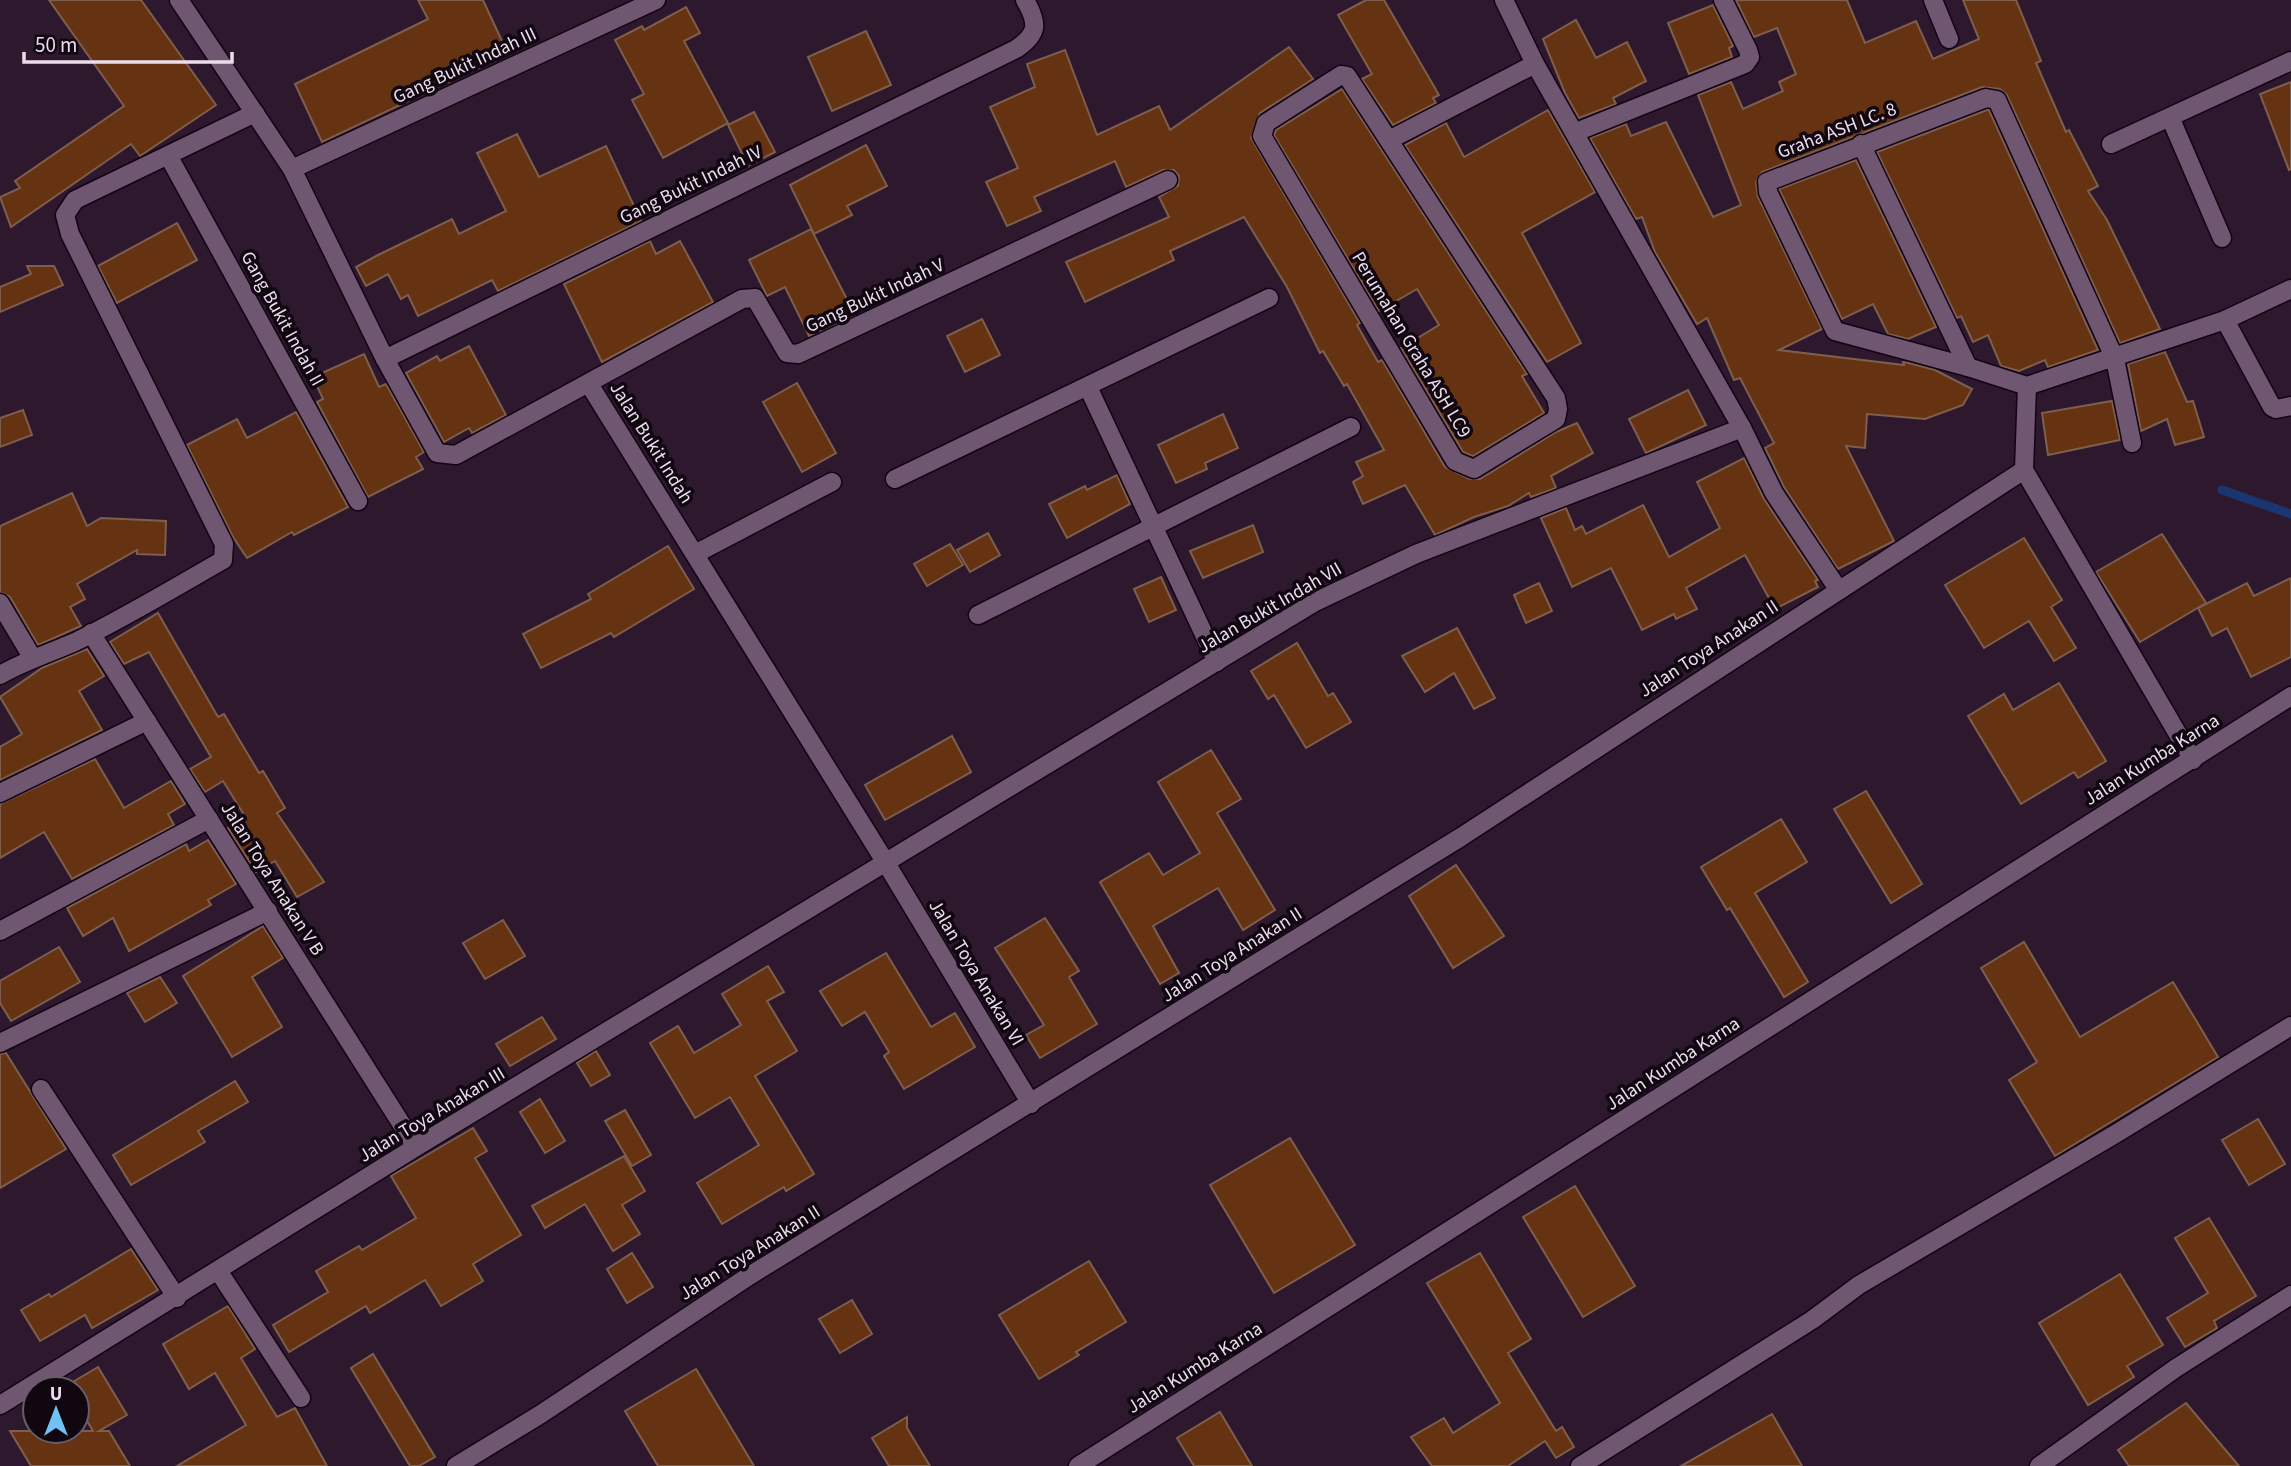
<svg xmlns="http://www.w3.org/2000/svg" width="2291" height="1466" font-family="'Source Sans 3',sans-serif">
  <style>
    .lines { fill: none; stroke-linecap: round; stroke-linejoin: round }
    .stream { stroke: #193670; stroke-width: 9 }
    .building { fill: #653312; stroke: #7e5e4c; stroke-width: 2 }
    .minor-casing { stroke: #140316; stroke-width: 21 }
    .minor { stroke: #6f5771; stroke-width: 18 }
    .labels { text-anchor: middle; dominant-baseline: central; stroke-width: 7; stroke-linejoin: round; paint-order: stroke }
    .street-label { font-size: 19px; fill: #ebddec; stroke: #100711 }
  </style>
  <rect width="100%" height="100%" fill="#2d182e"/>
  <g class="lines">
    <polyline class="stream" points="2222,490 2291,514"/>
  </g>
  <g class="building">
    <polygon points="49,0 141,0 216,105 140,156 131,144 11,227 0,197 20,188 15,181 124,106"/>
    <polygon points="418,0 483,0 508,54 322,142 295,84 428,19"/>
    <polygon points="1366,0 1384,0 1439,95 1433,98 1436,103 1393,125 1362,79 1372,74 1338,15"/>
    <polygon points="1736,0 1847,0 1865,43 1916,21 1933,59 1979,39 1963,0 2016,0 2041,61 2036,63 2066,132 2069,130 2098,186 2088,191 2107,220 2160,329 2120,343 2007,95 2000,89 1982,87 1762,172 1756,182 1758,197 1822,329 1779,350 1904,365 1903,362 1909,363 1935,370 1972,389 1963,405 1925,419 1867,414 1865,448 1846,446 1894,541 1838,569 1784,487 1765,448 1774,443 1740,378 1734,380 1707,318 1697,324 1655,252 1642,217 1636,219 1590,138 1626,124 1631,136 1666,122 1713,217 1741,205 1698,95 1731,82 1743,109 1783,91 1779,82 1796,74 1777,28 1754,37"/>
    <polygon points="1713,5 1733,46 1729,48 1732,57 1689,74 1668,23"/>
    <polygon points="686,7 700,33 684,41 728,123 663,158 632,100 644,94 615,40 642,26 644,30"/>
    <polygon points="1576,20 1596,58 1627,42 1646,81 1613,98 1616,104 1579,118 1565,93 1543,39"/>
    <polygon points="866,31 891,85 832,111 808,57"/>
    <polygon points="1289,47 1313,79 1260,113 1251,138 1360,323 1357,325 1378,362 1382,360 1445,467 1470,479 1480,479 1556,432 1577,423 1593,453 1551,476 1556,488 1531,497 1529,493 1508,506 1474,517 1435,535 1405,485 1363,504 1353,482 1363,476 1356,462 1384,450 1347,384 1344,386 1323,351 1320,353 1287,287 1244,217 1170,251 1174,260 1085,302 1066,262 1169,217 1159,197 1178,186 1179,176 1174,170 1163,170 1126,187 1115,161 1034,197 1041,211 1007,226 986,182 1018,168 990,107 1035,87 1027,64 1065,50 1097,135 1159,106 1170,130"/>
    <polygon points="2291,82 2291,169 2289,170 2260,94"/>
    <polygon points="1342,89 1527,374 1522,376 1544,413 1473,456 1463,452 1401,348 1439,325 1417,289 1379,311 1274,135 1276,130"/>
    <polygon points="1548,110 1595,192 1522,233 1581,343 1547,362 1405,145 1446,123 1464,157"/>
    <polygon points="1987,110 1989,110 2098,350 2048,367 2045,360 2019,371 2001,366 1988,335 1973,342 1961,316 1957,318 1877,152"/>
    <polygon points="754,112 775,152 748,166 728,125"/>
    <polygon points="517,134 539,177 606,146 641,221 498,291 492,280 418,316 408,295 401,299 388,274 366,286 356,267 378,255 452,219 459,234 506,211 477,153"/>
    <polygon points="866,145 887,186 847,206 852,215 814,234 790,185"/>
    <polygon points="1856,160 1936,327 1908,339 1888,334 1873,304 1842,319 1779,189"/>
    <polygon points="177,223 197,260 117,303 98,266"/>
    <polygon points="811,229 855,315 809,336 785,287 767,296 749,260"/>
    <polygon points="650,241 656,254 680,241 713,302 602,362 564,284"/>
    <polygon points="27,266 54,266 63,285 0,312 0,287 31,274"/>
    <polygon points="982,319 1000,355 965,372 947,336"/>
    <polygon points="469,346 506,415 472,433 469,428 444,442 406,373 437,356 440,361"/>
    <polygon points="2165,352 2187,402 2193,401 2204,437 2175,445 2167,419 2141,431 2128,364"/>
    <polygon points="364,354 379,387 386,384 424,452 416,457 423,469 368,497 317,402 323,399 313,377"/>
    <polygon points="797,383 836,453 802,472 763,402"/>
    <polygon points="1688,390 1706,425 1646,453 1629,419"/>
    <polygon points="2112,401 2120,440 2048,455 2042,413"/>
    <polygon points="23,410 32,435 0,447 0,418"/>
    <polygon points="296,412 348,507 294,535 292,532 247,558 233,537 187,445 237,419 247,438"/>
    <polygon points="1223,414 1238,448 1205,463 1207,469 1176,483 1158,445"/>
    <polygon points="1744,458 1764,499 1818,580 1815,581 1818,587 1775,609 1745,555 1686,588 1697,609 1676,619 1674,614 1642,630 1611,568 1572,587 1541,518 1566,508 1575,530 1582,526 1586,534 1643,505 1669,557 1720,528 1697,482"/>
    <polygon points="1117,475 1130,504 1067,538 1049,504 1085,486 1087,490"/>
    <polygon points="72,493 87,526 101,518 166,521 165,555 137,554 137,550 77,584 85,599 70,607 81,626 38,645 10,597 0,592 0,526"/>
    <polygon points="1253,525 1263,552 1203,578 1190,551"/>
    <polygon points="988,533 1000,555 970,572 957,550"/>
    <polygon points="2162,534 2206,603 2140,642 2096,572"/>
    <polygon points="2024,538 2062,600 2051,607 2076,648 2054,661 2029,621 1984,648 1945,585"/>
    <polygon points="950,544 963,565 927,586 914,564"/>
    <polygon points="668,546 694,589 614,637 611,633 541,668 523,634 591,599 588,594"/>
    <polygon points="1161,577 1176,610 1149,622 1134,589"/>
    <polygon points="2291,578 2291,657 2251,677 2227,628 2212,636 2198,608 2247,583 2254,596"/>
    <polygon points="1539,583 1552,611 1526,623 1514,595"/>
    <polygon points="158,613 218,717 224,714 259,773 263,771 285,808 277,813 324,882 297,897 275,861 256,872 228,828 246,818 223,781 205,792 190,769 211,757 149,652 124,664 110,642"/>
    <polygon points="1457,628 1495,698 1474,709 1454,673 1425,692 1402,656"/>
    <polygon points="1297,643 1328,696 1333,693 1351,722 1306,748 1274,695 1268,699 1251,671"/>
    <polygon points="87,649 104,676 79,691 102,730 0,780 0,747 22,734 0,697 42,668"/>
    <polygon points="2059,683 2106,761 2078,778 2074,772 2021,804 1968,716 2004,694 2013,710"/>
    <polygon points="952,736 971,772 885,820 865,785"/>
    <polygon points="1211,750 1241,799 1217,813 1275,910 1243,930 1218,888 1153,926 1179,973 1160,984 1100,882 1149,853 1163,875 1200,853 1158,782"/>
    <polygon points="95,759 124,808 171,781 185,804 168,814 174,825 72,879 44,832 0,858 0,804"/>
    <polygon points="1866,791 1922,884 1891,903 1834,809"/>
    <polygon points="1781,819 1807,862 1755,893 1808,982 1784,997 1730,908 1727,910 1701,867"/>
    <polygon points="208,840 236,884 208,900 211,905 129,951 113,918 83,936 67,908 186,844 189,851"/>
    <polygon points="1456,865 1504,936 1453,968 1409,896"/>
    <polygon points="1045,918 1079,971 1069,977 1097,1024 1040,1058 1026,1035 1044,1025 995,948"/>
    <polygon points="503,920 525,956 485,979 463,943"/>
    <polygon points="263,926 283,958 252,977 282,1027 232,1057 183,976"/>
    <polygon points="2024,942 2080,1037 2173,982 2218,1057 2055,1156 2009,1080 2037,1062 1981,968"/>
    <polygon points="59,947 80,982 11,1021 0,1003 0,981"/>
    <polygon points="886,953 931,1027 955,1013 975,1047 904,1089 884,1056 889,1052 865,1012 842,1026 820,991"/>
    <polygon points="768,966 784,992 767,1001 797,1051 755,1076 814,1174 786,1191 784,1187 722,1224 697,1183 759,1145 730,1097 695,1118 650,1043 678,1026 694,1053 741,1025 722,994"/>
    <polygon points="160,977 177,1003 145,1022 127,993"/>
    <polygon points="542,1017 556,1039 510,1066 496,1044"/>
    <polygon points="596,1051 610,1075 591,1086 577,1063"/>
    <polygon points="6,1053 66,1149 0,1188 0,1054"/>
    <polygon points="235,1081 248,1102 198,1131 205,1142 131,1185 113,1155"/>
    <polygon points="540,1099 565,1141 545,1153 520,1112"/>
    <polygon points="625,1110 651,1155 632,1166 605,1121"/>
    <polygon points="2258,1119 2285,1164 2249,1185 2222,1140"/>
    <polygon points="473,1128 487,1151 475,1158 521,1235 473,1264 483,1281 441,1306 425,1280 370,1313 366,1306 289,1352 273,1325 328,1292 316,1271 359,1246 362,1250 416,1218 391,1176"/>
    <polygon points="1290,1138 1355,1245 1274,1293 1210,1185"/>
    <polygon points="624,1156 645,1191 622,1205 640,1234 613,1251 585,1204 545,1228 532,1206"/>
    <polygon points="1575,1186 1635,1286 1583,1317 1523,1217"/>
    <polygon points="2209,1218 2256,1296 2214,1321 2217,1328 2185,1347 2167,1318 2208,1293 2175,1238"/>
    <polygon points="131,1249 158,1290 92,1328 85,1315 40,1341 21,1310 49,1294 51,1297"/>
    <polygon points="632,1253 653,1287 627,1303 607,1269"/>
    <polygon points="1480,1253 1531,1339 1508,1353 1556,1431 1562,1427 1574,1447 1556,1458 1545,1441 1508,1466 1432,1466 1411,1437 1444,1418 1453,1433 1500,1403 1427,1283"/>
    <polygon points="1089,1261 1126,1322 1076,1352 1079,1355 1039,1379 999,1315"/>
    <polygon points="2120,1274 2163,1345 2127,1366 2134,1377 2088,1405 2039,1323"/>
    <polygon points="852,1300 872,1334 840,1353 819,1319"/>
    <polygon points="228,1306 255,1349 241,1358 277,1417 295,1408 327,1466 177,1466 246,1425 215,1373 189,1389 163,1344"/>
    <polygon points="373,1354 435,1457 419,1466 410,1466 351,1368"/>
    <polygon points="98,1367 127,1415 99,1431 109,1431 130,1466 31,1466 10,1431 93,1431 77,1404 77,1389 68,1389 66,1386"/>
    <polygon points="696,1369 754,1466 658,1466 625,1411"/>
    <polygon points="2186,1403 2239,1466 2129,1466 2118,1450"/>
    <polygon points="1220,1412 1252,1466 1194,1466 1177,1438"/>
    <polygon points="1772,1414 1802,1466 1681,1466"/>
    <polygon points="907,1417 907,1428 930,1466 889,1466 872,1438"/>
  </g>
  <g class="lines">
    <g class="minor-casing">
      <g id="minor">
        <polyline points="179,0 292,169 385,359 437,453 456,455 742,299 755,298 787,353 798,354 1168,180"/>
        <polyline points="1504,0 1535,64 1742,428 1774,493 1838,589"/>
        <polyline points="1933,0 1949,39"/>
        <polygon points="1341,75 1347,76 1556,398 1558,409 1556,419 1474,469 1455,461 1262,136 1266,123"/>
        <polyline points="2170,117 2222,238"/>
        <polyline points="1576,132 1745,64 1750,57 1748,50 1723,0"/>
        <polyline points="1391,139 1535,64"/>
        <polyline points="1861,144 1968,367"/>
        <polyline points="2111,144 2291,61"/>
        <polyline points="169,157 358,501"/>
        <polyline points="292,169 656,0"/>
        <polyline points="2225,320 2272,407 2276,409 2291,406"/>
        <path d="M385,359L1016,49C1038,34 1039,24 1025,0"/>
        <polyline points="589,384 886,863 1031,1104"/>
        <polyline points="1088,387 1217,662"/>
        <polyline points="2132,443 2115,359 1997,100 1986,98 1767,182 1768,192 1835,331 1968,367 2027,386 2225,320 2291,289"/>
        <polyline points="2024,470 2193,760"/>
        <polyline points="2024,470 2027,386"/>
        <polyline points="895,479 1269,298"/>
        <polyline points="695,554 832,482"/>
        <polyline points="0,603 32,657"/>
        <polyline points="978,615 1351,427"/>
        <polyline points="91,633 416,1147"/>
        <path d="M0,675C24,661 50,653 75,642C126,617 174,588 223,560L224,544L70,234L65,215L75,200L255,113"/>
        <polyline points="0,793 147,721"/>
        <polyline points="0,931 209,819"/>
        <polyline points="0,1043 268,911"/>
        <polyline points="41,1089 177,1298"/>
        <polyline points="219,1272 301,1398"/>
        <polyline points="0,1405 416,1147 1315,602 1416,554 1742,428"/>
        <polyline points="456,1466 541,1414 749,1276 1461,837 2024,470"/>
        <polyline points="1078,1466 2291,696"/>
        <polyline points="1580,1466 1812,1320 1859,1285 2117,1133 2291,1026"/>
        <polyline points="2039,1466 2176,1368 2291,1295"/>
      </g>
    </g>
    <use href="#minor" class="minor"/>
  </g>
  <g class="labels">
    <g class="street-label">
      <text transform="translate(465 66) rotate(-25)">Gang Bukit Indah III</text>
      <text transform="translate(1837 131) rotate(-21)">Graha ASH LC. 8</text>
      <text transform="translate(691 185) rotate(-26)">Gang Bukit Indah IV</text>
      <text transform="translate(875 296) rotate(-25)">Gang Bukit Indah V</text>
      <text transform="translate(282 319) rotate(61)">Gang Bukit Indah II</text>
      <text transform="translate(1411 345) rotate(59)">Perumahan Graha ASH LC9</text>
      <text transform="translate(651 443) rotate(58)">Jalan Bukit Indah</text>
      <text transform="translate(1270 608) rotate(-30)">Jalan Bukit Indah VII</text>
      <text transform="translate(1709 649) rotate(-33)">Jalan Toya Anakan II</text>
      <text transform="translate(2152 760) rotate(-32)">Jalan Kumba Karna</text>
      <text transform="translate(272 879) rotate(58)">Jalan Toya Anakan V B</text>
      <text transform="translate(1232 955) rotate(-32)">Jalan Toya Anakan II</text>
      <text transform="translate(976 973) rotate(59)">Jalan Toya Anakan VI</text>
      <text transform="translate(1673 1064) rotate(-33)">Jalan Kumba Karna</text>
      <text transform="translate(432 1115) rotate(-31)">Jalan Toya Anakan III</text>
      <text transform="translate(750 1253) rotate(-32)">Jalan Toya Anakan II</text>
      <text transform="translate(1195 1368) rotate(-32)">Jalan Kumba Karna</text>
    </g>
  </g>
  <g transform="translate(56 1410)"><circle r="33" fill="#100711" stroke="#685d69" stroke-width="2"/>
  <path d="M0-5L12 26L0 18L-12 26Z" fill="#71c1f5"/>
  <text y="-10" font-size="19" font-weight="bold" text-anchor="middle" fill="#ebddec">U</text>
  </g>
  <path d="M24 52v10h208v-10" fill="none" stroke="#ebddec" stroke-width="3.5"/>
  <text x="35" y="52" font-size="21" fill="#ebddec" stroke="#100711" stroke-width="5" paint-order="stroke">50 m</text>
</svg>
